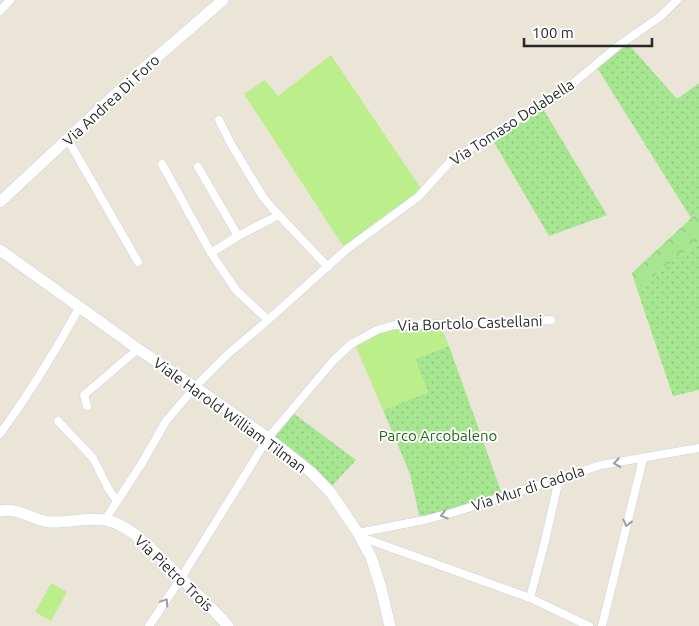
<svg xmlns="http://www.w3.org/2000/svg" width="699" height="626" font-family="Ubuntu,sans-serif">
  <style>
    .grass { fill: url(#grass-dots) }
    .forest { fill: url(#forest-crowns) }
    .pitch { fill: #bcee8c }
    .lines { fill: none; stroke-linecap: round; stroke-linejoin: round }
    .street-casing { stroke: #ced0e2; stroke-width: 9 }
    .secondary-casing { stroke: #ced0e2; stroke-width: 12 }
    .street { stroke: #fff; stroke-width: 8 }
    .secondary { stroke: #fff; stroke-width: 11 }
    .oneway { stroke: #9e9e9e }
    .labels { text-anchor: middle; dominant-baseline: central; stroke-width: 4; stroke-linejoin: round; paint-order: stroke }
    .street-label { font-size: 15px; fill: #282828; stroke: #fff }
    .park-label { font-size: 15px; fill: #1f6715; stroke: #fff }
  </style>
  <defs>
    <pattern id="grass-dots" width="8" height="8" patternUnits="userSpaceOnUse" patternTransform="scale(1.25)"><rect width="8" height="8" fill="#a6e691"/><path d="M2 2h.1M6 6h.1" fill="none" stroke="#8fc57d" stroke-width="1.8" stroke-linecap="round"/></pattern>
    <pattern id="forest-crowns" width="20" height="18" patternUnits="userSpaceOnUse" patternTransform="scale(1.25)"><rect width="20" height="18" fill="#a6e691"/><path d="M2 6a3 3 0 1 1 6 0M12 15a3 3 0 1 1 6 0" fill="none" stroke="#8fc57d"/></pattern>
  </defs>
  <rect width="100%" height="100%" fill="#ebe5d8"/>
  <g class="grass">
    <polygon points="625,40 677,99 699,83 699,211 691,218 596,66"/>
    <polygon points="542,107 607,215 549,236 491,137"/>
    <polygon points="699,241 699,390 673,396 637,289"/>
    <polygon points="449,346 502,494 420,519 410,474 383,410 428,392 415,359"/>
    <polygon points="293,413 356,460 330,488 272,438"/>
  </g>
  <polygon class="forest" points="699,211 699,241 637,289 632,273"/>
  <g class="pitch">
    <polygon points="331,55 424,193 347,252 244,94 265,80 278,96"/>
    <polygon points="408,322 439,322 449,346 415,359 428,392 383,410 356,347 368,337"/>
    <polygon points="51,583 67,592 51,621 35,612"/>
  </g>
  <g class="lines">
    <g class="street-casing">
      <g id="street">
        <polyline points="0,11 10,0"/>
        <polyline points="219,120 231,144 263,197 273,209 328,267"/>
        <polyline points="68,140 138,262"/>
        <polyline points="162,164 211,253 236,290 268,320"/>
        <polyline points="198,167 238,236"/>
        <polyline points="211,253 238,236 279,215"/>
        <polyline points="87,406 84,395 138,349"/>
        <polyline points="58,421 93,458 109,490 117,501"/>
        <path d="M0,434C29,394 55,352 79,308"/>
        <polyline points="105,520 142,463 166,421 195,387 228,354 268,320 347,249 418,197 450,162 492,134 555,97 571,85 618,46 661,16 677,0"/>
        <polyline points="358,533 424,520 455,512 601,465 699,448"/>
        <polyline points="361,537 530,598 589,626"/>
        <polyline points="530,598 545,541 559,479"/>
        <polyline points="149,626 181,578 268,438 333,361 351,344 377,330 394,325 440,324 492,324 551,320"/>
        <polyline points="602,626 643,459"/>
      </g>
    </g>
    <g class="secondary-casing">
      <g id="secondary">
        <polyline points="0,202 135,76 223,0"/>
        <polyline points="0,250 138,349 195,387 268,438 312,473 331,493 358,533 371,557 381,588 390,626"/>
        <path d="M0,511C20,507 33,521 51,522C69,523 87,517 105,520C131,525 151,549 169,566C189,586 209,605 228,626"/>
      </g>
    </g>
    <use href="#street" class="street"/>
    <use href="#secondary" class="secondary"/>
  </g>
  <defs><path id="oneway-chevron" d="M-2-3.5L2.5 0L-2 3.5" fill="none" stroke-width="1.6" stroke-linecap="round" stroke-linejoin="round" transform="scale(1.25)"/></defs>
  <g class="oneway">
    <use href="#oneway-chevron" transform="translate(617 463) rotate(171)"/>
    <use href="#oneway-chevron" transform="translate(444 515) rotate(164)"/>
    <use href="#oneway-chevron" transform="translate(627 523) rotate(104)"/>
    <use href="#oneway-chevron" transform="translate(165 602) rotate(-56)"/>
  </g>
  <g class="labels">
    <g class="street-label">
      <text transform="translate(111 100) rotate(-43)">Via Andrea Di Foro</text>
      <text transform="translate(512 122) rotate(-33)">Via Tomaso Dolabella</text>
      <text transform="translate(470 323) rotate(-2)">Via Bortolo Castellani</text>
      <text transform="translate(230 415) rotate(36)">Viale Harold William Tilman</text>
      <text transform="translate(528 488) rotate(-18)">Via Mur di Cadola</text>
      <text transform="translate(174 573) rotate(44)">Via Pietro Trois</text>
    </g>
    <g class="park-label">
      <text x="438" y="435">Parco Arcobaleno</text>
    </g>
  </g>
  <path d="M524 38v8h128v-8" fill="none" stroke="#282828" stroke-width="2.5"/>
  <text x="532" y="38" font-size="15" fill="#282828" stroke="#ffffff" stroke-width="4" paint-order="stroke">100 m</text>
</svg>
